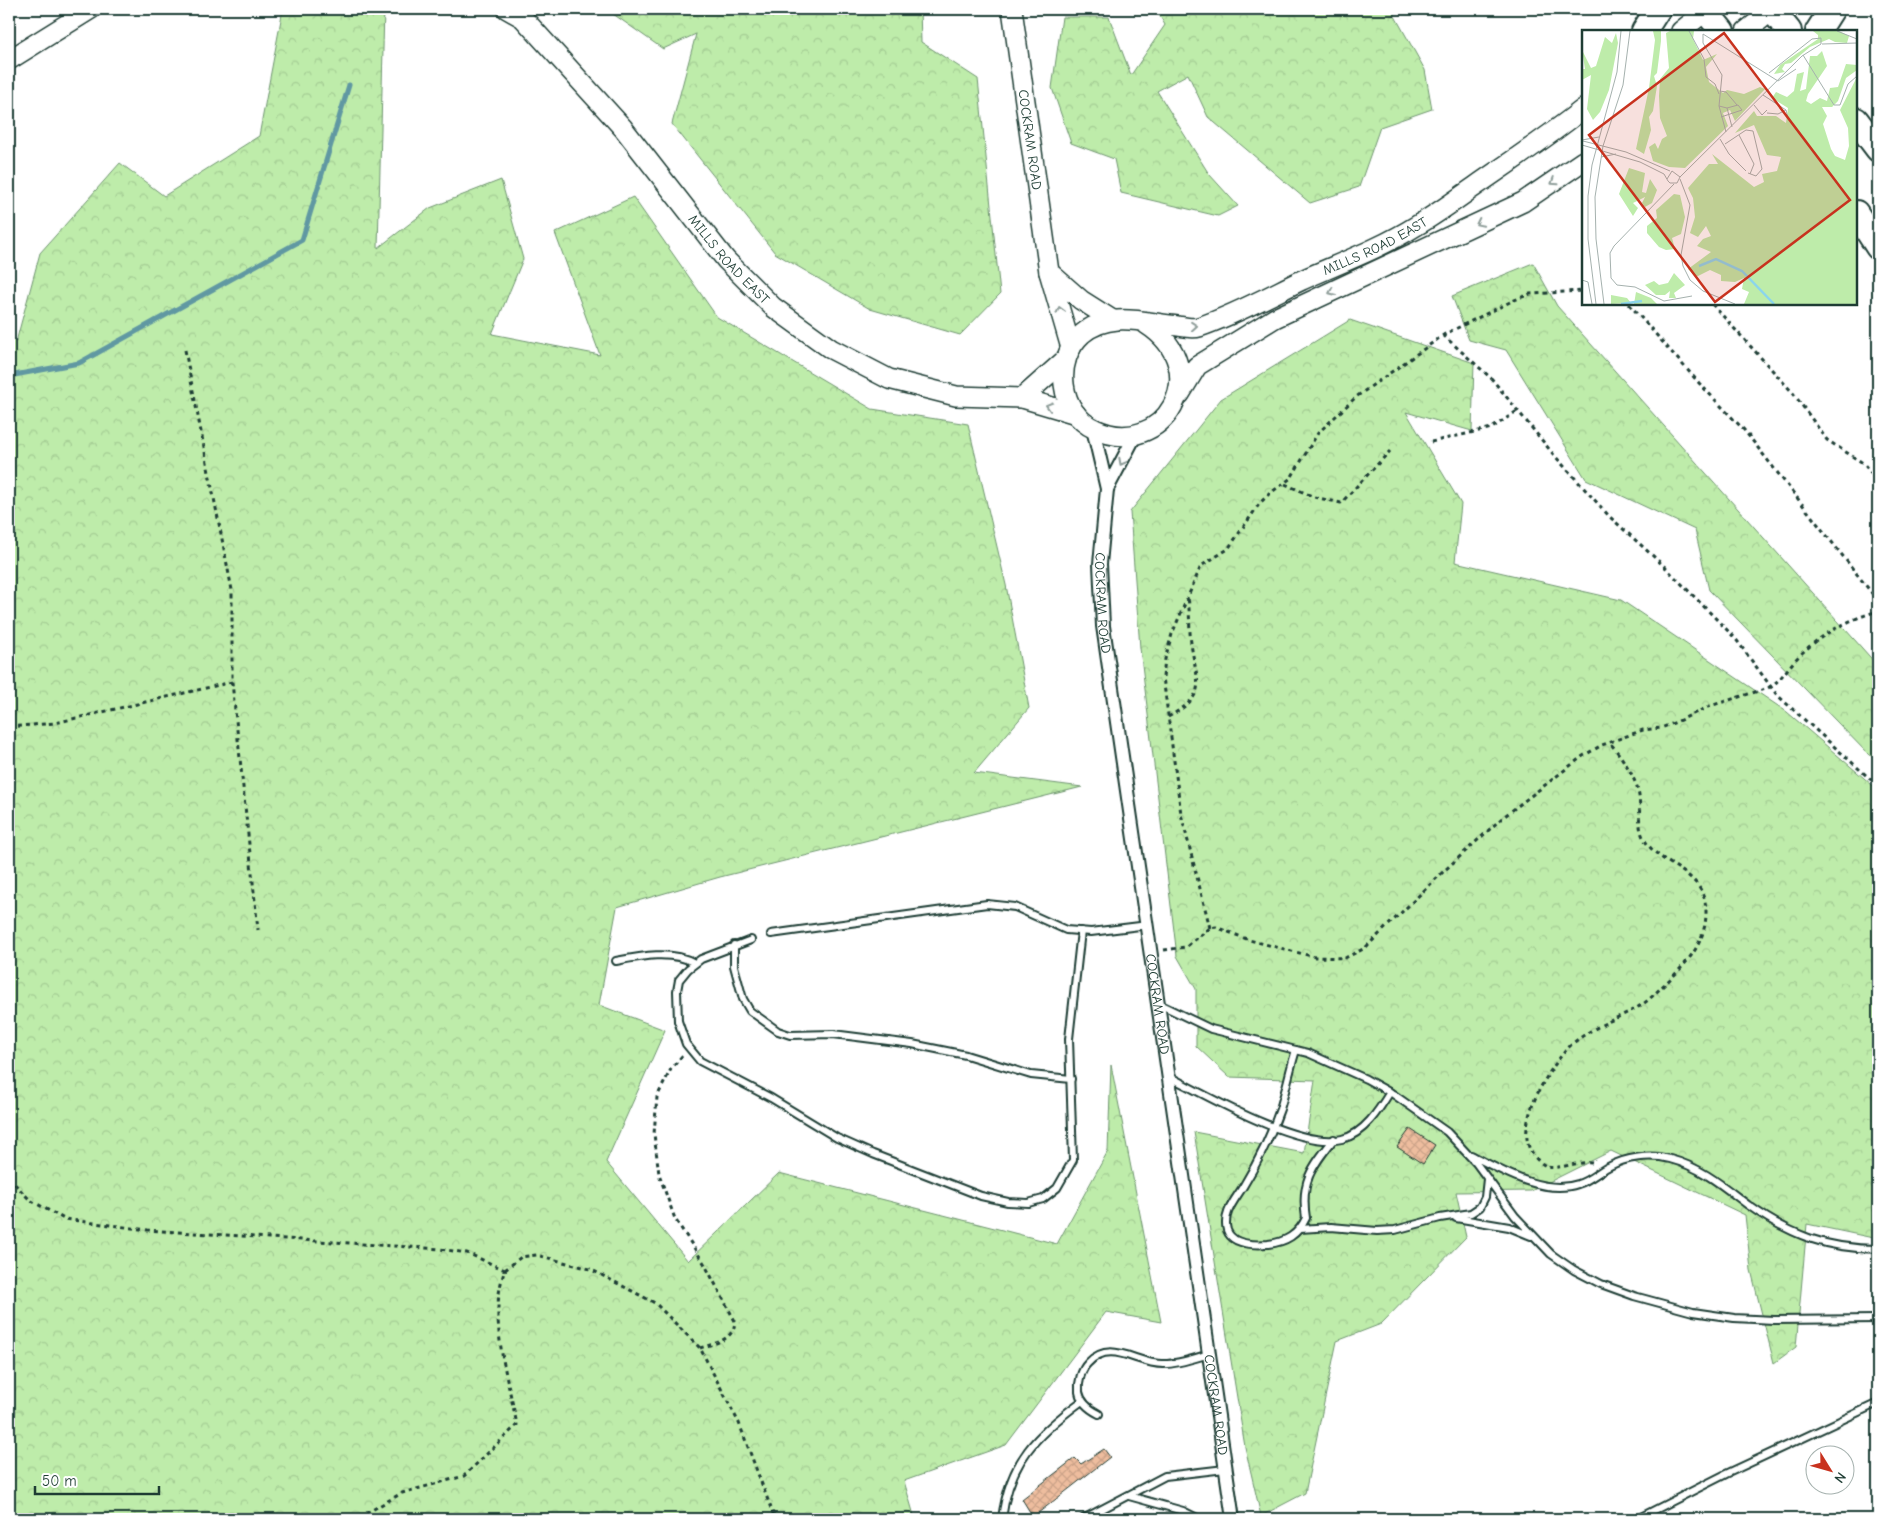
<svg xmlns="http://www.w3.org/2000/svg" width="1887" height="1528" font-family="'Comic Neue',sans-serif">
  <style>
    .forest { fill: url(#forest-crowns); stroke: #6e946f }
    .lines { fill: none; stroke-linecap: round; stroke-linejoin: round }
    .stream { stroke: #6098a2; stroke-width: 5 }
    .building { fill: url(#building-cross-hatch); stroke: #1f3d34 }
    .lane-casing { stroke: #1f3d34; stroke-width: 10 }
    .street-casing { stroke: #1f3d34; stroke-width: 16 }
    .secondary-casing { stroke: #1f3d34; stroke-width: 22 }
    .highway-casing { stroke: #1f3d34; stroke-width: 28 }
    .path { stroke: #1f3d34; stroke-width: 3; stroke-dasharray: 4 4; stroke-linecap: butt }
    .lane { stroke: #fff; stroke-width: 6 }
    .street { stroke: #fff; stroke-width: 12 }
    .secondary { stroke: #fff; stroke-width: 19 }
    .highway { stroke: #fff; stroke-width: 24 }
    .oneway { stroke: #8f9e9a }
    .labels { text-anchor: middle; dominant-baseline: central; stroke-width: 5; stroke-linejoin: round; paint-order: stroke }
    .street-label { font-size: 14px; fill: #1f3d34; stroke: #fff }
    .inset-river { fill: none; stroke: #8bd5ec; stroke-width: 2.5 }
    .inset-road { fill: none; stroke: #a5b1ae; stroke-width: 1 }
    .view { fill: #c8321e; fill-opacity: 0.15; stroke: #c8321e; stroke-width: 2.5 }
    .inset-edge { fill: none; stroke: #1f3d34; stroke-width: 2.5 }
  </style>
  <defs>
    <pattern id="forest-crowns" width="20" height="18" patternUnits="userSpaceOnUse" patternTransform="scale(1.25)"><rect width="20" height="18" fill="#beecaa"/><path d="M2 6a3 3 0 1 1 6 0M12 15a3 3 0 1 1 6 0" fill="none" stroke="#a3cb93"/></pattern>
    <pattern id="building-cross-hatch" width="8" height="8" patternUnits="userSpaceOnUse" patternTransform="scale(1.25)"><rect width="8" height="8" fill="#eebd9e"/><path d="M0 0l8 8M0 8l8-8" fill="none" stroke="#cca389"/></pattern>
  </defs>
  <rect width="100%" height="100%" fill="#fff"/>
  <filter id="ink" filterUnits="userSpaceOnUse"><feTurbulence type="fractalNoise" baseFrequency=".02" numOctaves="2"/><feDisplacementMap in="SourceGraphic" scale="10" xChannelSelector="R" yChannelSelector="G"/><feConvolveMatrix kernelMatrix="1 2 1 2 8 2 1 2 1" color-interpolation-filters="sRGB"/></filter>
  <g filter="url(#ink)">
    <g class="forest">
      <polygon points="283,9 384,9 378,248 430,208 501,180 523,259 492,334 600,355 555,233 633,197 717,317 872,409 968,424 1006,585 1029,708 974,773 1082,787 720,877 617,907 599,1005 665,1030 606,1162 688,1261 779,1173 1057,1244 1108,1151 1111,1065 1161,1322 1106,1312 1006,1445 904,1481 915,1519 9,1519 9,334 16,342 40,253 120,163 164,196 259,136"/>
      <polygon points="606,9 920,9 921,42 978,79 1000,294 960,335 870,309 775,253 672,124 696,34 663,49"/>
      <polygon points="1156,9 1391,9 1425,70 1432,109 1380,127 1359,187 1310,203 1208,117 1188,74 1157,91 1209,174 1238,206 1218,216 1121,193 1114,159 1071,143 1052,88 1062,17 1109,17 1131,75 1165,25"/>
      <polygon points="1533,263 1557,306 1878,666 1878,758 1869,755 1709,590 1695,530 1586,479 1506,350 1469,340 1452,296"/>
      <polygon points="1350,320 1474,363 1472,431 1406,412 1461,504 1455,562 1621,600 1787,712 1878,790 1878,1239 1807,1224 1796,1347 1774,1363 1751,1270 1745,1215 1611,1151 1531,1191 1456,1192 1466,1237 1381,1324 1337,1341 1305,1493 1261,1516 1245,1447 1194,1132 1304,1153 1315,1080 1229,1077 1196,1046 1196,989 1177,956 1140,648 1130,512 1221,399"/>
    </g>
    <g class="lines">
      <polyline class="stream" points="9,376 79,363 302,240 349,85"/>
    </g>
    <g class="building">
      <polygon points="1410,1129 1435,1145 1423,1164 1397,1147"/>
      <polygon points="1104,1449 1110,1457 1033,1517 1022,1499 1075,1458 1081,1464"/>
    </g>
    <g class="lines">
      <g class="lane-casing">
        <g id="lane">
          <polyline points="771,934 987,904 1015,907 1066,930 1091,932 1148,925"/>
          <polyline points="751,940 701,959 688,969 679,980 677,991 678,1021 686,1044 700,1061 771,1098 837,1138 873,1154 981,1196 1008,1202 1028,1203 1043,1199 1057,1188 1073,1160 1069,1039 1081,931"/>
          <polyline points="734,945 734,966 743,999 750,1011 778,1031 790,1035 833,1034 912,1044 966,1055 1031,1075 1071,1079"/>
          <path d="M616,961C641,956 672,950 695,963"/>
          <polyline points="1159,1004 1211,1029 1308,1053 1366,1079 1393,1094 1447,1132 1476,1163 1515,1216 1551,1254 1574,1270 1601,1284 1634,1296 1693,1312 1734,1318 1774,1320 1878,1319"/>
          <path d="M1296,1050C1290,1069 1286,1090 1280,1109C1271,1135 1258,1162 1244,1185C1236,1199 1222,1213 1227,1230C1232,1245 1255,1245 1268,1244C1286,1242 1298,1235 1306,1218C1300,1181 1312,1167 1334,1139"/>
          <path d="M1170,1077C1209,1097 1299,1149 1342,1139C1364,1134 1379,1110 1390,1092"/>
          <path d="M1471,1155C1501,1170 1543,1196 1578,1184C1589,1181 1598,1172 1608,1167C1626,1157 1650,1154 1670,1159C1701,1167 1723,1186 1748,1205C1790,1235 1827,1249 1878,1249"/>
          <polyline points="1456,1218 1509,1227 1531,1236"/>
          <polyline points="1300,1229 1331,1227 1377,1231 1395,1230 1440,1218 1471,1213 1480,1207 1485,1197 1487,1179"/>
          <path d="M1099,1414C1089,1409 1081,1403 1079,1392C1078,1382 1081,1370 1088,1363C1111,1338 1137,1365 1164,1364C1179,1364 1195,1358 1209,1354"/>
          <polyline points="1129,1496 1183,1511 1199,1519"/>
          <path d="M1002,1519C1009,1461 1037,1434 1082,1401"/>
          <polyline points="1083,1519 1165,1476 1225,1469"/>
          <polyline points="1637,1519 1726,1474 1878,1403"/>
        </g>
      </g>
      <g class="street-casing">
        <g id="street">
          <path id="s1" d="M1093,429L1107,489L1100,564L1103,626L1233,1519"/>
          <polyline points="1107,489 1136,434"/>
        </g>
      </g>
      <g class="secondary-casing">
        <g id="secondary">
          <path id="s2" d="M507,9L523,18L623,128L726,260L773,307L831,349L889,379L956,396L1022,398L1076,414"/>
          <path id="s3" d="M1012,9L1049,272L1071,348"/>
          <polyline points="1681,31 1708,9"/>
          <polyline points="1746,31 1774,9"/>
          <polyline points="9,60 91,9"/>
          <polyline points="1049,272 1081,300 1111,319"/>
          <path id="s4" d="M1146,324C1218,370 1162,461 1095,429C1059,413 1053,360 1082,334C1110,310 1145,323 1178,326C1184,327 1193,329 1199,327C1234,315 1269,296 1302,280C1340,263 1381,248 1416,226C1437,214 1457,199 1477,185C1513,160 1549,136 1583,109"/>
          <polyline points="1180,394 1197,366 1275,318 1523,202 1583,161"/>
          <polyline points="1022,398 1066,359"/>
        </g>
      </g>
      <g class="highway-casing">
        <g id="highway">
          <polyline points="1704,9 1722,31"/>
          <polyline points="1771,9 1789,31"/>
          <polyline points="1644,31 1658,9"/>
          <polyline points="1818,31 1832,9"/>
          <polyline points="1856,120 1878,149"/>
          <polyline points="1856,213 1878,247"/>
        </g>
      </g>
      <g class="path">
        <polyline points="1629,304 1699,383 1744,430 1878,601"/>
        <polyline points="1712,304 1793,393 1827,440 1863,463 1878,482"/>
        <polyline points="1443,335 1491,378 1554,455 1610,517 1664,566 1735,638 1777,695 1878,786"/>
        <polyline points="185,350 232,590 232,682 258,930"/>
        <polyline points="1431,442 1492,428 1517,411"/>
        <polyline points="1285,484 1314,497 1341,503 1390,451"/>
        <path d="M1168,717C1211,693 1196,683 1191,643C1189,628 1190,613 1188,597"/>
        <polyline points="9,727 55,723 232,682"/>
        <polyline points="1210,928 1181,814 1163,677 1165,659 1172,634 1201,566 1228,549 1260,503 1269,494 1291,478 1318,433 1356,397 1445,334 1512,301 1530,294 1583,291"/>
        <path d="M1164,950L1186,947L1210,928L1216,927L1249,940L1315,957L1345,958L1365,948L1444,871L1502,818L1583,756L1602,745L1643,730L1661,728L1676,722L1710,706L1768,688C1781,681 1787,668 1798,657C1821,634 1847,620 1878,611"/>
        <path d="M682,1056L671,1069L657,1097L654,1134L659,1174L675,1219L704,1263L735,1321C734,1340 716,1343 700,1348"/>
        <path d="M1592,1163C1579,1161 1556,1170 1548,1167C1500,1144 1545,1074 1567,1049C1586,1029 1615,1020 1638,1007C1648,1002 1656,992 1664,985C1686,964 1706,944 1706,912C1706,868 1659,869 1643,837C1637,824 1641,809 1639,796C1636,777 1622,757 1610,743"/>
        <path d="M9,1178L30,1200L64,1219L148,1230L440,1249L467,1253L505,1270C487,1316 508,1378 517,1425L464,1476L402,1493L356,1519"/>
        <polyline points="505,1270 521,1257 537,1255 590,1269 655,1303 700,1348 739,1423 775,1519"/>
      </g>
      <use href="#lane" class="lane"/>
      <use href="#street" class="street"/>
      <use href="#secondary" class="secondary"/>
      <use href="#highway" class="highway"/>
    </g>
    <defs><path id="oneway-chevron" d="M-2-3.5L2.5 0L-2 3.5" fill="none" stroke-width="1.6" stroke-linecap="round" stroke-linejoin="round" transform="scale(1.25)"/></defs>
    <g class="oneway">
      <use href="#oneway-chevron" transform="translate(1554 182) rotate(147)"/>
      <use href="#oneway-chevron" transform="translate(1479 223) rotate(154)"/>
      <use href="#oneway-chevron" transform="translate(1332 292) rotate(155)"/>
      <use href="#oneway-chevron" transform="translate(1060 310) rotate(-106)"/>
      <use href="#oneway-chevron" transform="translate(1194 326) rotate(-5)"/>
      <use href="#oneway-chevron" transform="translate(1049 406) rotate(-163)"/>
      <use href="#oneway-chevron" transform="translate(1122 462) rotate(118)"/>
    </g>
  </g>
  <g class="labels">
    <g class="street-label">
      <text stroke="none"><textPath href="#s3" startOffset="132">COCKRAM ROAD</textPath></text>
      <text stroke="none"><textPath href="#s4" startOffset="612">MILLS ROAD EAST</textPath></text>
      <text stroke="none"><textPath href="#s2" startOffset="336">MILLS ROAD EAST</textPath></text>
      <text stroke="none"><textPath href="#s1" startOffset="176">COCKRAM ROAD</textPath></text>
      <text stroke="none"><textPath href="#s1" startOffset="581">COCKRAM ROAD</textPath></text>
      <text stroke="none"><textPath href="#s1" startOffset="986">COCKRAM ROAD</textPath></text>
    </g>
  </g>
  <g transform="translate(1582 30)">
    <rect width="275" height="275" fill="#fff"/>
    <path d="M71,1H79V11L75,43L72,46L75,56L71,81L67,87L69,100L62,124L54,119L67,58L73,10ZM88,1H112L111,9L121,30L135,24L124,37L127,52L141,63L145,60L162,64L178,57L183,59L153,91L148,80L141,83L146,96L103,138L87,137L71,131L67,117L73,113L76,119L80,109L85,106L78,88L77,66L78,49L87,38L84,3ZM231,1H257L267,6L265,13L253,12L247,9L228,17L209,33L203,34L200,39L203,42L192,44L198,35L236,9V5ZM34,3L36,13L27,60L18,82L11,90L5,79L9,45L0,50V39H3L0,20L9,38L14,36L23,7L30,13ZM240,21L245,36L226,64L224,71L229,74L238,68L245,71L248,58L256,57L264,34L275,35V40L264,48L256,71L250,77H240L245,86L241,94L249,119L253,126L263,130L267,116L266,98L258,80L275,47V274H162L167,262L160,259L162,248L153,252L139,251V245L128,240L114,247L106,239L129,222L115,216L121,209L129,206L124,196L116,207L108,203L113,187L111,168L106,158L127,134H136L130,124L172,157L182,152L180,144L195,141L199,127L185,125L172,95L153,103L172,81L175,86H194L204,93L206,78L190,68L194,62L205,67L212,61L215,44L222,42L218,61L224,59L228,26H235ZM47,138L63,143L60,162L64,163L68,149L75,160L70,173L63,177L60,173L63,167L51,173L56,178L51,186L37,164ZM92,164L98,165L103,187L99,204L90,208L93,219L84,220L77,217L65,203V196L75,188L74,180ZM92,243L103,255L92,263L94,268H87L88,261L83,265H74L63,255L72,251L77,255L86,253ZM54,262L69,268L75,274H52ZM29,265L45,268L49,273L29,274Z" fill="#beecaa"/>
    <path class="inset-river" d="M117,236L134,229L160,241L192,274M39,274L60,271"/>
    <path class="inset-road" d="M107,1L122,29L124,47L133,54L137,64M255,1L275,9M121,4V13L140,45L137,76L144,102M121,4L196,51M240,14L275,13M221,25L252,75H258L266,54L275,46M196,51L214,39M138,61L144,62L155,75M181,65L204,80M172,75L180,85L185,80M137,76L145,78L150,97M185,83L196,84L204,80L206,88M139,87L160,80L156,75L145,78M157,105L172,134L168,144M138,109L147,124L164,141M0,110L17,107M1,111L44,122L88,141M143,114L164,100L171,101L180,139L174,146L166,143M0,115L58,132L82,144L86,151L88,153H95L98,147L90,141L85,149M19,127L34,124M98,147L220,26L239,14V8L230,9L187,43M98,149L108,175L99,225L101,236L108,250L121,261L153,274M92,154L32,216L28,223L29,248L35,255L53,257L82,271L110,266M0,250L6,252L10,274M14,274L6,209V166L10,135L35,42L39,1M22,274L14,209L13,167L21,116L41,55L48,1"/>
    <path class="view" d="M142,3L268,170L133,272L7,105Z"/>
    <rect width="275" height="275" class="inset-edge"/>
  </g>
  <rect width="1887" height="1528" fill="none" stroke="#fff" stroke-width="30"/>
  <rect x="15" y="15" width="1857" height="1498" fill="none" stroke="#1f3d34" stroke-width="2" filter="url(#ink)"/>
  <g transform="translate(1830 1470) rotate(127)"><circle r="24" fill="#ffffff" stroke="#a5b1ae"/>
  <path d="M0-4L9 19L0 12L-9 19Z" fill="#c8321e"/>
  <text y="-8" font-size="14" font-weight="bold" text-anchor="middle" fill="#1f3d34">N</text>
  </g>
  <path d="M35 1486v8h124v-8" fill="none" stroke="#1f3d34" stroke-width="2.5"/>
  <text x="42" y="1486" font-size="15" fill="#1f3d34" stroke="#ffffff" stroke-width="4" paint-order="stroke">50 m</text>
</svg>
